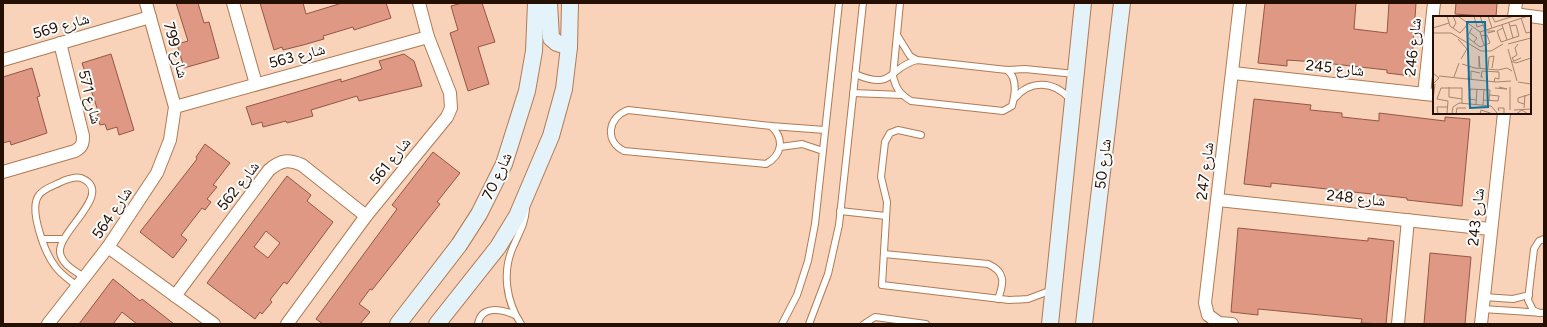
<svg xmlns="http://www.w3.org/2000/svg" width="1547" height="327" font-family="Figtree,'Noto Naskh Arabic',sans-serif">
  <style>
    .building { fill: #de9884; stroke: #965644; fill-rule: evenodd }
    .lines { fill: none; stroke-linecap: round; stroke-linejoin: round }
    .lane-casing { stroke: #b27a51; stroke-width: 8 }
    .street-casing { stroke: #b27a51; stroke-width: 14 }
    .secondary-casing { stroke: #b27a51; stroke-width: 18 }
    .lane { stroke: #fff; stroke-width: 6 }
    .street { stroke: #fff; stroke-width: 12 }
    .secondary { stroke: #e4f2fa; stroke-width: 16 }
    .labels { text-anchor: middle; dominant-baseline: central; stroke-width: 4; stroke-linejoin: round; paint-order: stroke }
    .street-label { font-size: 15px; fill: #240f01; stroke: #fcfcfc }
    .inset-road { fill: none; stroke: #a3856f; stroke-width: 1 }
    .view { fill: #0f719e; fill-opacity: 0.15; stroke: #0f719e; stroke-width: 2 }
    .inset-edge { fill: none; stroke: #240f01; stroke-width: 2 }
  </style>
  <rect width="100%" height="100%" fill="#f8d3b9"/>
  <g class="building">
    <polygon points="176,3 198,3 204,23 209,22 219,58 184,68 177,44 188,41"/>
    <polygon points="260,3 303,3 306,14 342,3 386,3 391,18 354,30 353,27 323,36 324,39 303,45 283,50 282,47 274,50"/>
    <polygon points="462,3 482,3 495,42 478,47 489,84 468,91 450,33 458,30 451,6"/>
    <polygon points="1265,3 1356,3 1354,29 1387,33 1389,3 1416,3 1411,76 1387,73 1387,70 1316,62 1287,60 1287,66 1258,63"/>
    <polygon points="1456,3 1497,3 1496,17 1455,14"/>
    <polygon points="111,54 134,130 119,135 117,127 107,130 105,124 100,125 97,115 99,114 82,63"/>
    <polygon points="404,54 414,61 422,86 359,101 357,96 311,110 313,116 287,123 286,121 263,127 262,122 252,125 246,107 341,79 341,82 382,69 379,61"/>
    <polygon points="32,68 40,96 37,97 47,133 11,145 10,141 3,143 3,77"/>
    <polygon points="1254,99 1311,105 1310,110 1342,113 1342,117 1379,121 1379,113 1445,121 1445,117 1470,119 1462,206 1407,200 1407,198 1309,187 1271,183 1271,187 1244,184"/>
    <polygon points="205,144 230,163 213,185 217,187 207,199 211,202 205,210 202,208 181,235 187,240 173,258 140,232 197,159 196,157"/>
    <polygon points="433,152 460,173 437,202 440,204 372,290 370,289 359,304 370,312 360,324 323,324 316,319 397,209 392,205"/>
    <path d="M287,176L311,195L307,201L333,222L287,284L284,282L270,300L272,302L262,314L260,312L255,319L207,283ZM266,231L280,243L268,258L254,247Z"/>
    <polygon points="1238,228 1368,241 1368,238 1394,241 1386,324 1361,323 1362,319 1258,309 1258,315 1231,312"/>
    <polygon points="1430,253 1471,257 1465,324 1424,324"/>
    <polygon points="113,279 140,301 142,299 174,324 137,324 122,312 113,324 79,324"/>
  </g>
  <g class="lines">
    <g class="lane-casing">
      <g id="lane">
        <path d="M900,3L893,76C896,89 900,94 911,101L1003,111L1012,106C1015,95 1018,78 1007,70"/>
        <polyline points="897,35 910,56 917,60"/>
        <path d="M855,74C895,91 887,68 917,60L1007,70L1025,69L1075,74"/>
        <polyline points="853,93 902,95"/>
        <path d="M1014,99C1030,79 1054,81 1070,99"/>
        <path d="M771,126C785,139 782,155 766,164L624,151C604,141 608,117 628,110L771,126L825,130"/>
        <polyline points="921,135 898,130 890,133 885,142 881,177 887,202 882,285 1009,300 1028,299 1052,290"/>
        <polyline points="780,147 802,144 823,151"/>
        <polyline points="840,211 886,216"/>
        <polyline points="43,239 62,239"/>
        <path d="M884,254L988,264C1006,272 1004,283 998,299"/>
        <path d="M77,286C70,280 60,274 55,266C45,253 28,209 39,195C44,188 56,185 63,181C68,179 75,176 81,178C116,192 58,231 60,252C61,264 75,271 84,277"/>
        <polyline points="1484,297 1513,299 1529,295"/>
        <polyline points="1482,309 1544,313"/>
        <polyline points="1539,313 1533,310 1528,300 1534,249 1539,241 1544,239"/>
        <path d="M478,324C481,305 502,309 515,315"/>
        <path d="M521,324C506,301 502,272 513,247C519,233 525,224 526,209"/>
        <polyline points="782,324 797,295 808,261 815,224 839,3"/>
        <polyline points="809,324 828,274 839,225 863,3"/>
        <polyline points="864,324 875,317 926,324"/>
      </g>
    </g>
    <g class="street-casing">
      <g id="street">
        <polyline points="233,3 256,84"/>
        <polyline points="1515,14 1544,18"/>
        <polyline points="1514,17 1516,3"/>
        <polyline points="3,60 150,17"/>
        <polyline points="1233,73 1434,95"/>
        <polyline points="1424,94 1434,3"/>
        <polyline points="175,107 428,37"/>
        <path d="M3,172L75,151C82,147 83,144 83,136L60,43"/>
        <polyline points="1218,200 1490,229"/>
        <polyline points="108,247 214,324"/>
        <path d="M175,296L269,170C281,160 288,159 302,165L366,216"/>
        <polyline points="48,324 108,247 157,173 170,140 175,107 146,3"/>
        <polyline points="287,324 366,216 447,117 451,108 450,93 428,37 419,3"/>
        <polyline points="1232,324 1219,323 1208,315 1205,303 1240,3"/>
        <polyline points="1398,324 1408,220"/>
        <polyline points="1481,324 1504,113"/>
      </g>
    </g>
    <g class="secondary-casing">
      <g id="secondary">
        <polyline points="549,3 551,38 557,43 569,47"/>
        <polyline points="398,324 459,245 479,214 504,164 527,91 534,51 536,3"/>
        <polyline points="437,324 498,247 517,216 551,136 564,89 569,47 570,3"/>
        <polyline points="1050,324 1083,3"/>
        <polyline points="1084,324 1122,3"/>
      </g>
    </g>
    <use href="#lane" class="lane"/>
    <use href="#street" class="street"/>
    <use href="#secondary" class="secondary"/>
  </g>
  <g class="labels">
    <g class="street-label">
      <text transform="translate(61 26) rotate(-16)">شارع 569</text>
      <text transform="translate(1413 47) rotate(-84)">شارع 246</text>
      <text transform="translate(176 50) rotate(75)">شارع 799</text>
      <text transform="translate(297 56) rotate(-15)">شارع 563</text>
      <text transform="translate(1335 68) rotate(6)">شارع 245</text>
      <text transform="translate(90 97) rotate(76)">شارع 571</text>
      <text transform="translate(390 161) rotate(-51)">شارع 561</text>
      <text transform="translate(1103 164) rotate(-83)">شارع 50</text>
      <text transform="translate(1205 171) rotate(-83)">شارع 247</text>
      <text transform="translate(497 176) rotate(-65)">شارع 70</text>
      <text transform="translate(238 186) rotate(-52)">شارع 562</text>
      <text transform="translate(1356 198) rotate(6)">شارع 248</text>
      <text transform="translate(112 213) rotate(-56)">شارع 564</text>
      <text transform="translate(1476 217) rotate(-84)">شارع 243</text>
    </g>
  </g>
  <g transform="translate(1433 16)">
    <rect width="98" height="98" fill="#f8d3b9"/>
    <path class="inset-road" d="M14,0L17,10L27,17L34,9M25,0L47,16M41,0L44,11L50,9M47,0L52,14M55,0L59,12M59,0L62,6L81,0M88,2L93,17L98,16M76,7L80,22M69,9L74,24M0,12L16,7M20,12L23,7L20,0M39,12L34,21L47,31L57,27L54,19L48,20M70,12L64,15L68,26L86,20L83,9L77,10M55,13V17L62,15H56M36,16L44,22L41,26M47,16L95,0M47,16L51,29M0,17H18L48,35H58L70,28M25,23L34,33L28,43M75,28L98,22M85,28L82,32L84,39L79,42L81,45L88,42M75,33L84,65M78,45L83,47L98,42M29,48L42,52L65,54L74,52L79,55M46,51V40L47,52M55,52L56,41L61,40L59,52M0,57L6,62L0,68M6,60L63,66L78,65M21,61L26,47M50,61H48L49,55L66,56V63L62,62L61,66M35,64L36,51M38,64V55L47,57M85,66L98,68M16,71V81L29,83M62,72L74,73L66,71M0,83L2,68M43,84L36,83L37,73L57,74L56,85M50,84L65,85L66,80L57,79M43,88L44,73M91,88L85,86V82L98,78M50,89L51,74M91,92L92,79M77,94V71M81,94L98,93M66,95L65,92H71V98M5,98L4,91H14M14,98L15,85L4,83L8,72H29V87M19,98L20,91L26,87L58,90L65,98M23,98L24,92H33M47,98L48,94L60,98M83,98L89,94L95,98"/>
    <path class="view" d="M34,6H52L55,91L37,92Z"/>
    <rect width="98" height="98" class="inset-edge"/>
  </g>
  <rect width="1547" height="327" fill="none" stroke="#240f01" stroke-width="8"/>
</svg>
